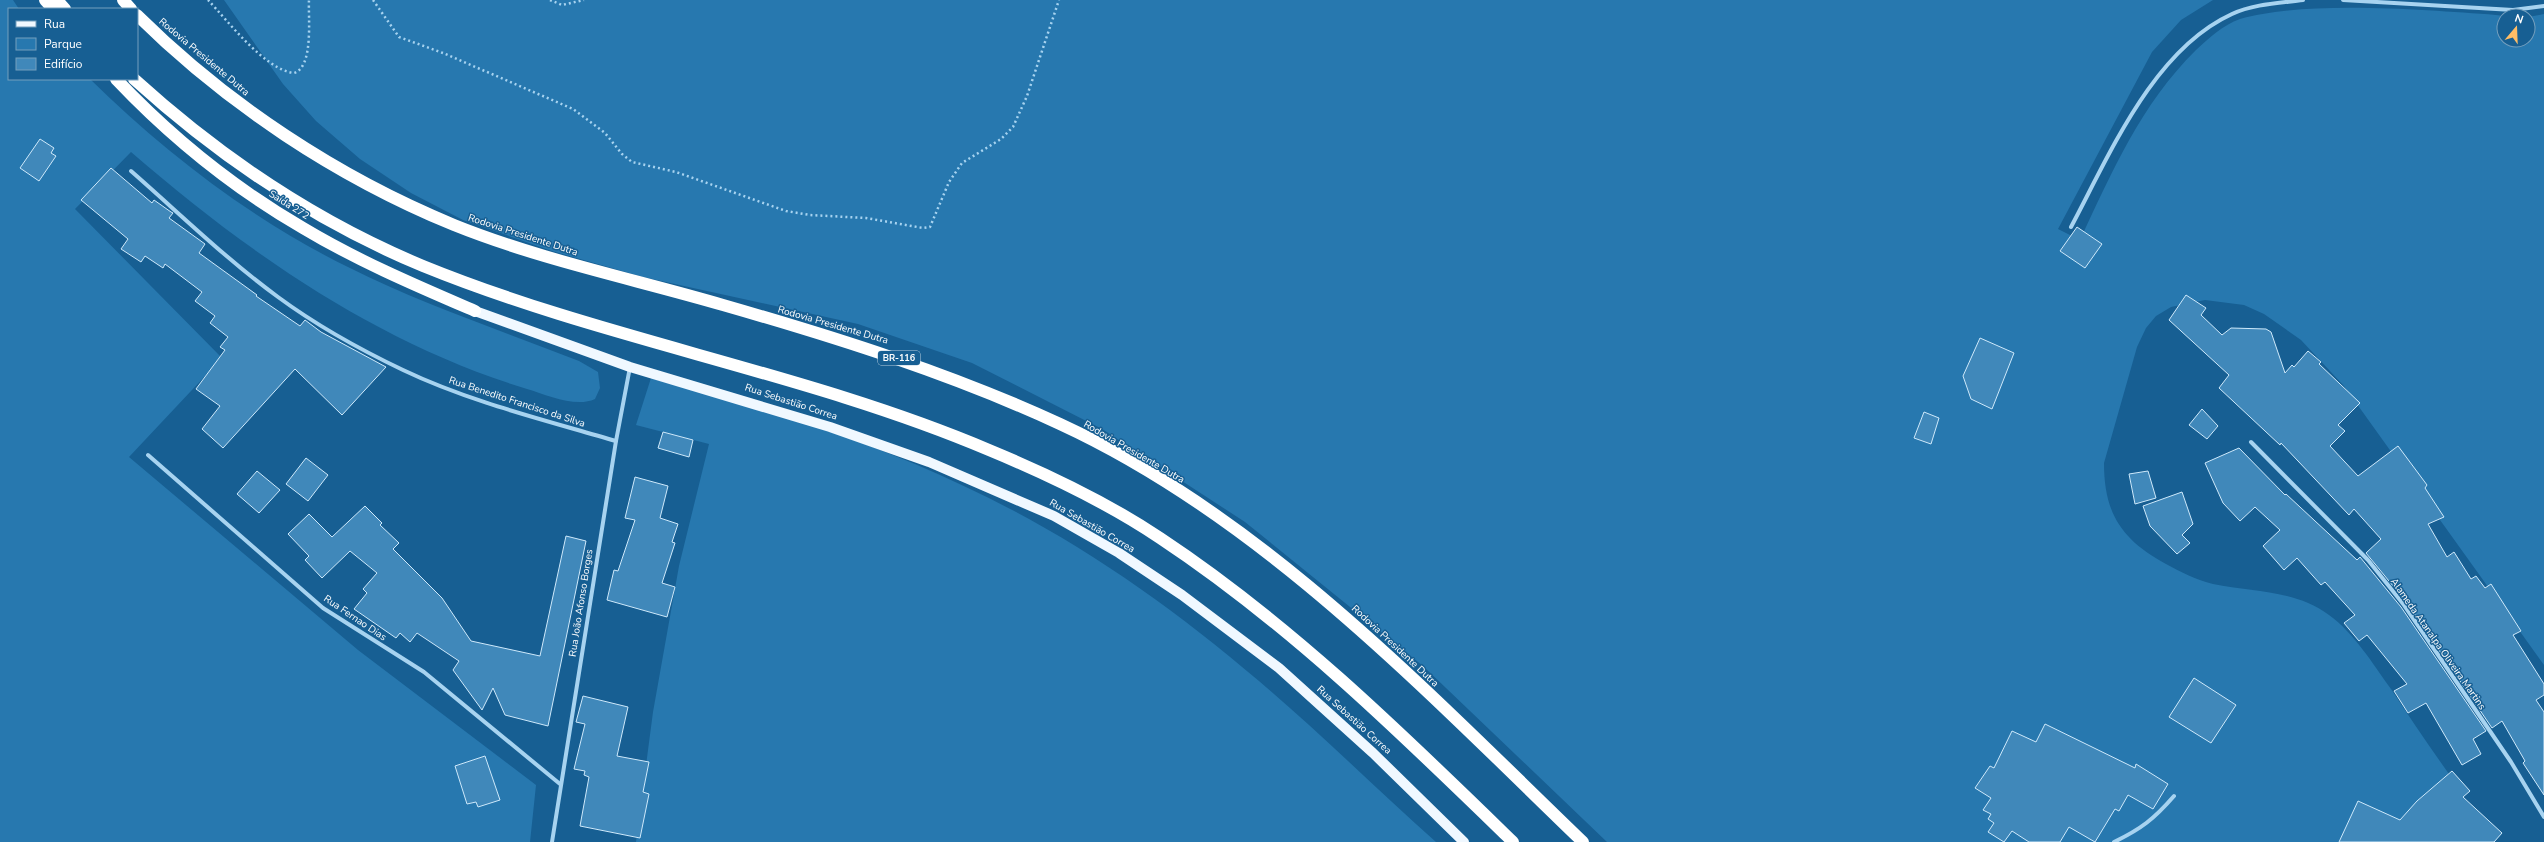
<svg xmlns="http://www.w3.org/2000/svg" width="2544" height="842" font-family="'Nunito Sans',sans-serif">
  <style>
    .green { fill: #2778af }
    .building { fill: #4088ba; stroke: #cee9fb }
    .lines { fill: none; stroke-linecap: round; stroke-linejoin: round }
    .path { stroke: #a7d3f0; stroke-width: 2.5; stroke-dasharray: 2 3; stroke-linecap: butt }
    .street { stroke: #a7d3f0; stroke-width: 4 }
    .primary { stroke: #f0f8ff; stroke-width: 10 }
    .highway { stroke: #fff; stroke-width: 12 }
    .labels { text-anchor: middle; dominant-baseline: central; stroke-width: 3; stroke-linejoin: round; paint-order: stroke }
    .shield { fill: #175f93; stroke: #b9cfdf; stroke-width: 1 }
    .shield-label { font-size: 9px; font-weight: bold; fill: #fff }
    .street-label { font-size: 10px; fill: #fff; stroke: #175f93 }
  </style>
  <rect width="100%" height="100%" fill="#175f93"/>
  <g class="green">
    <path d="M0,0H13L19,9H9V79H90C165,153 255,222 350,268C424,305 503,331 579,361L598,372L600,388L595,399C576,408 547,395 527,389C377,343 249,254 131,152L75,209L222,358L129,457L358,650L536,785L530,842H0Z"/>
    <path d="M224,0H2213L2181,20L2152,52L2058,229L2080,240C2112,172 2141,104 2196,50C2209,38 2223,25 2240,19C2306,0 2424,10 2496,15L2504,16V40H2528V17L2544,14V665L2344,386L2301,340L2264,314L2244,305L2205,300L2171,307L2156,316L2146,328L2137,347L2104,463C2104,514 2122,540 2166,564C2181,572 2196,580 2213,584C2253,592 2295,590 2329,615C2354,633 2373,664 2391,689C2412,721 2434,753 2456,784L2374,842H1607L1423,666L1245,522L1102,429L972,363L858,324L643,277L552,251L463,220L411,193L360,159L316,121L283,84Z"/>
    <path d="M651,378C706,394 762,409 816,427C889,451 961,482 1029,519C1131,575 1224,648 1309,725C1352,764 1393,804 1436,842H636L653,712L679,566L709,444L636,425Z"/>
  </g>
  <g class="building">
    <polygon points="40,139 54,148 51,153 56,156 39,181 20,168"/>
    <polygon points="111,168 152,203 154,200 171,212 173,213 169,218 205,244 199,253 257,295 256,296 300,326 305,320 321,332 386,367 342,415 295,369 223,448 202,429 220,406 196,389 225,350 220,347 228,337 210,323 215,316 195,301 202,292 165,264 163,268 145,256 141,262 121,249 128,239 81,200"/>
    <polygon points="2077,227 2102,244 2085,268 2060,251"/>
    <polygon points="2186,295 2206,308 2201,315 2222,335 2231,328 2266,329 2271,332 2285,373 2292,365 2294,367 2308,351 2321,362 2319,364 2360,403 2338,425 2345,431 2330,446 2358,476 2398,446 2427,485 2425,488 2444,517 2428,524 2447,557 2454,552 2471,579 2476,576 2485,588 2491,584 2521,631 2513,635 2544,684 2544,695 2536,700 2544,712 2544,795 2523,763 2525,761 2502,721 2492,728 2407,603 2366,553 2381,539 2354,509 2349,515 2281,443 2280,445 2219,388 2229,375 2169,320"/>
    <polygon points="1980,338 2014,353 1992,409 1971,399 1963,376"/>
    <polygon points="2202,409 2218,426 2207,439 2189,425"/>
    <polygon points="1924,412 1939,418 1931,444 1914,438"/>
    <polygon points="663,432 693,440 689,457 658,448"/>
    <polygon points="2239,448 2285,495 2286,494 2357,560 2360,557 2401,607 2486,731 2473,739 2481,754 2462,765 2426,703 2408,713 2394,691 2407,684 2367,635 2359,641 2344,623 2355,615 2325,582 2321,585 2297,558 2284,570 2263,546 2280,530 2255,507 2240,521 2223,503 2205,463"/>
    <polygon points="306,458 328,475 308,501 286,484"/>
    <polygon points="257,471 280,490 259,513 237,494"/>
    <polygon points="2148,471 2156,498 2135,504 2129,474"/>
    <polygon points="635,477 668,486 660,518 678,524 672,542 675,543 662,583 675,587 667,617 607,600 614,570 618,571 635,520 625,518"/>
    <polygon points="2182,492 2193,524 2182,535 2190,543 2177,554 2150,526 2143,506"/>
    <polygon points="365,506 382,523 380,525 399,543 393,549 442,598 471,641 540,656 566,536 586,541 548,726 505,715 493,688 482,710 453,670 459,661 417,633 410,642 400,633 396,638 354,609 367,593 363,589 377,573 350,551 322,578 305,560 309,556 288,534 309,514 332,537"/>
    <polygon points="2194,678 2236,705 2211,743 2169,717"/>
    <polygon points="583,696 628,707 617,756 649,762 643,792 649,794 640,838 580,826 589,777 584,775 585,771 574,769 585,724 576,722"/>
    <polygon points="2045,724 2135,768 2136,764 2168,784 2153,809 2128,795 2119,811 2115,809 2095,842 2069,827 2060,842 2029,842 2012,831 2004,842 1988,832 1994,823 1988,819 1991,814 1983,810 1991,798 1975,788 1990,766 1994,768 2012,731 2036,742"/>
    <polygon points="485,756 500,800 478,807 476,802 467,804 455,766"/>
    <polygon points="2452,771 2470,791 2463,797 2502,833 2494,842 2339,842 2358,801 2400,820 2417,801"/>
  </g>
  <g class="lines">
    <g class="path">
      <path d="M208,0C228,21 265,70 294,73C314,67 308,17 309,0"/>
      <polyline points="373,0 399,37 443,53 573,109 605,133 622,154 632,162 676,172 786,211 810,215 866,218 923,228 930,227 949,182 962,163 1001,139 1013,127 1027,96 1059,0"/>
      <polyline points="550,0 562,5 584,0"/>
    </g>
    <g class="street">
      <polyline points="2343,0 2513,10 2544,6"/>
      <path d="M131,171C179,213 226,259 278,297C316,325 361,350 403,370C470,402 545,420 616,441"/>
      <path d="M2071,227C2110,154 2153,50 2232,14C2253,4 2280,3 2303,0"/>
      <polyline points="2251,442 2368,560 2404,605 2511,762 2544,817"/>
      <polyline points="148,455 323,608 424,672 560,784"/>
      <polyline points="552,842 616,441 630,367"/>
      <path d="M2114,842C2141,829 2154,819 2174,796"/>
    </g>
    <polyline class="primary" points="475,311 630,367 830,427 929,462 1054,516 1119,553 1182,595 1279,668 1373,753 1464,842"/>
    <g class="highway">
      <polyline points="45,0 53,9"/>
      <polyline points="57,0 65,9"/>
      <polyline points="123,0 131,9"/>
      <path d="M137,15C227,104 337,177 454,225C541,260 634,279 723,305C838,338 952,374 1060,424C1262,517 1425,690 1583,842"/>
      <path d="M116,79C171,137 234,188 303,228C358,261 417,286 475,311"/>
      <path d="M134,79C221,158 314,221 423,266C607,341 805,372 989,450C1047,474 1108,503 1160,538C1290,624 1402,734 1513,842"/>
    </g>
  </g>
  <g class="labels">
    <rect class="shield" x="878" y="351" width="42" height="14" rx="3"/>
    <g class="shield-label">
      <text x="899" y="358">BR-116</text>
    </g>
    <g class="street-label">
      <text transform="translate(204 57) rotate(40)">Rodovia Presidente Dutra</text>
      <text transform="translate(289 205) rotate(32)">Saída 272</text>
      <text transform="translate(523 235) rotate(18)">Rodovia Presidente Dutra</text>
      <text transform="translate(833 325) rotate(16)">Rodovia Presidente Dutra</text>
      <text transform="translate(517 402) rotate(18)">Rua Benedito Francisco da Silva</text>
      <text transform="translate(791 402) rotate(18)">Rua Sebastião Correa</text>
      <text transform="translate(1134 452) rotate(30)">Rodovia Presidente Dutra</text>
      <text transform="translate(1092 526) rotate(30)">Rua Sebastião Correa</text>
      <text transform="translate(581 603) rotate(-81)">Rua João Afonso Borges</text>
      <text transform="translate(355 618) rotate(34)">Rua Fernao Dias</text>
      <text transform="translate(2438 644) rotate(55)">Alameda Atanalpa Oliveira Martins</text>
      <text transform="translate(1395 646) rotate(43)">Rodovia Presidente Dutra</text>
      <text transform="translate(1354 720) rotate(42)">Rua Sebastião Correa</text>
    </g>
  </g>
  <rect x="8" y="8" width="130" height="72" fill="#175f93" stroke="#749fbe"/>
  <rect x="16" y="21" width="20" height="6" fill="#f0f8ff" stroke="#749fbe"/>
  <text x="44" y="28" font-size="12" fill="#ffffff">Rua</text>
  <rect x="16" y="38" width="20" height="12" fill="#2778af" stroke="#749fbe"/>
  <text x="44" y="48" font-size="12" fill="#ffffff">Parque</text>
  <rect x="16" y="58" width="20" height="12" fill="#4088ba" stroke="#749fbe"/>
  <text x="44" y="68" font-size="12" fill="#ffffff">Edifício</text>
  <g transform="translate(2516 28) rotate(19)"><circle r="19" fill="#175f93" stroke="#749fbe"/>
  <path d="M0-3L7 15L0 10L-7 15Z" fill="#ffbd66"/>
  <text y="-6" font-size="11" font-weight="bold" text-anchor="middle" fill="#ffffff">N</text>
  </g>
</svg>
